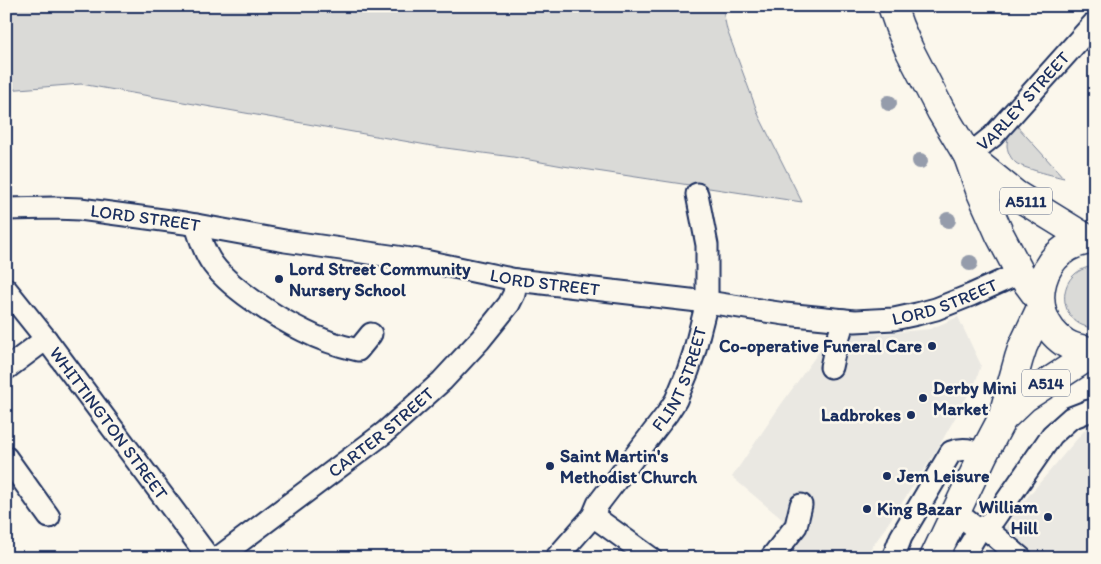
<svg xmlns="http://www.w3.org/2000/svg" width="1101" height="564" font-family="Itim,sans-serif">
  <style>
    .built { fill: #eae8e2 }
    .green { fill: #dadad7; stroke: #7a849a }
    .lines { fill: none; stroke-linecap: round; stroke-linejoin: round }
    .minor-casing { stroke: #1b2f5e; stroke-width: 25 }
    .major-casing { stroke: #1b2f5e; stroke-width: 31 }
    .highway-casing { stroke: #1b2f5e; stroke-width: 31 }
    .minor { stroke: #fbf7ec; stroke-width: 21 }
    .major { stroke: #fbf7ec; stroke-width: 28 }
    .highway { stroke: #fbf7ec; stroke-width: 28 }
    .tree { fill: #959cab }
    .poi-dot { fill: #1b2f5e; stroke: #fbf7ec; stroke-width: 2 }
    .labels { text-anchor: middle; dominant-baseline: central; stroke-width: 5; stroke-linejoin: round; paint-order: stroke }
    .shield { fill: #fbf7ec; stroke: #5e6b89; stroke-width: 1 }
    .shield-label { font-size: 16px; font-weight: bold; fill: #1b2f5e }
    .street-label { font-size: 18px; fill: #1b2f5e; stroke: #fbf7ec }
    .poi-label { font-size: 18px; font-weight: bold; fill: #1b2f5e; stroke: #fbf7ec; text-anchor: start }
  </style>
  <rect width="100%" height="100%" fill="#fbf7ec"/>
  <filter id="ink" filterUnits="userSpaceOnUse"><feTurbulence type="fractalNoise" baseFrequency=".02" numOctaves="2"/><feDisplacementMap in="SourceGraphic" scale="10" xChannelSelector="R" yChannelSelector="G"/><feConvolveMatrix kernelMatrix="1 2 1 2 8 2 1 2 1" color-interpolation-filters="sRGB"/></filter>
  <g filter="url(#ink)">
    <g class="built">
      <polygon points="958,317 981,365 976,381 935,453 865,558 759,558 783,520 732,477 780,406 833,332 877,334 930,329"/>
      <polygon points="1095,418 1095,558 987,558 1019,507"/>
    </g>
    <g class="green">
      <polygon points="6,6 722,6 727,30 759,116 802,202 563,166 513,157 438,147 81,84 6,90"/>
      <path d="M1017,126L1064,178C1055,176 1022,168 1016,163C1011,159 1008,153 1007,146C1007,137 1010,132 1017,126Z"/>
      <path d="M1095,266V328C1056,327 1053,270 1095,266Z"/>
    </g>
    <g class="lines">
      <g class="minor-casing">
        <g id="minor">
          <path id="s1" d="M968,156L993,136L1095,22"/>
          <path id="s2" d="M6,209L54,208L80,209L185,223L285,241L425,261L516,280L707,302L785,314L855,321L894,319L917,314L936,309L971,295L1020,273"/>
          <path d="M196,225C200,238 203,249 210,260C226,286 277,318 304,331C321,340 340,346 358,350L371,334"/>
          <path id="s3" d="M6,289L46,339L209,558"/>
          <polyline points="831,367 835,349 844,320"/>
          <polyline points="6,369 46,339"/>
          <polyline points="6,457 49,517"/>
          <polyline points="593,516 651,558"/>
          <polyline points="984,527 1021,558"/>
          <polyline points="976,528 984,527 994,519 1052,435 1071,418 1089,411 1095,411"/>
          <path id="s4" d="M218,558L384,433L442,381L480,340L509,304L514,294L516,280"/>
          <path id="s5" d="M556,558L593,516L598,504L667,414L676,400L688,371L694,353L707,302V245L697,194"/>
          <polyline points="771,558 796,526 801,505"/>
          <path d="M893,558L901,537L951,452C964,447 971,450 983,455"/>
          <polyline points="962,558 976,535 976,528 966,520"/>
        </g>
      </g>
      <g class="major-casing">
        <g id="major">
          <polyline points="1002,419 1024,398 1095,352"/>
          <polyline points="934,558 983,455 1002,419 1019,358 1023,346 1041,308"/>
        </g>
      </g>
      <g class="highway-casing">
        <g id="highway">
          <polyline points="892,6 899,26 909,49 941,111 968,156 980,190 1000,235 1020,273 1040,300"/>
          <polyline points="968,156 1016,195 1089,240"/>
          <path d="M1095,240C1040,241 1020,313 1065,343C1074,349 1085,350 1095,352"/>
        </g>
      </g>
      <use href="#minor" class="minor"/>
      <use href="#major" class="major"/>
      <use href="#highway" class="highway"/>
    </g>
    <g class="tree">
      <circle cx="889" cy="103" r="8"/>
      <circle cx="920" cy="161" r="8"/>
      <circle cx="948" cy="220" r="8"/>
      <circle cx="970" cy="263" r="8"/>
    </g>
  </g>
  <g class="poi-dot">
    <circle cx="279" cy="279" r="5"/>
    <circle cx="932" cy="346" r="5"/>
    <circle cx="923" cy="398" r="5"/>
    <circle cx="911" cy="415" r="5"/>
    <circle cx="550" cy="466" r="5"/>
    <circle cx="887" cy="476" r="5"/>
    <circle cx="867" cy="509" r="5"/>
    <circle cx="1048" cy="517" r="5"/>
  </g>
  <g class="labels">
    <g class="shield">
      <rect x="1000" y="187.5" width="52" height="27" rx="4"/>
      <rect x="1022" y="369.5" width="48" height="27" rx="4"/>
    </g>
    <g class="shield-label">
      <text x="1026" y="201">A5111</text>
      <text x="1046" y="383">A514</text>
    </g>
    <g class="street-label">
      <text stroke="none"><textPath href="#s1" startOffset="78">VARLEY STREET</textPath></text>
      <text stroke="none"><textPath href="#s2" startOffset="140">LORD STREET</textPath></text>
      <text stroke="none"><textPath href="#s2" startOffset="545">LORD STREET</textPath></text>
      <text stroke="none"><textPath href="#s2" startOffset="950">LORD STREET</textPath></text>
      <text stroke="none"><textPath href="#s5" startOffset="220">FLINT STREET</textPath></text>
      <text stroke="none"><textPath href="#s3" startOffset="169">WHITTINGTON STREET</textPath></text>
      <text stroke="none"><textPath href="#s4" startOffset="206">CARTER STREET</textPath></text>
    </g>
    <g class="poi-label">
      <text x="289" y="269">Lord Street Community<tspan x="289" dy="21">Nursery School</tspan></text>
      <text x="922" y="346" text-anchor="end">Co-operative Funeral Care</text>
      <text x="933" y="388">Derby Mini<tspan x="933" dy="21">Market</tspan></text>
      <text x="901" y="415" text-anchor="end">Ladbrokes</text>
      <text x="560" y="456">Saint Martin's<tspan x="560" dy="21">Methodist Church</tspan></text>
      <text x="897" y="476">Jem Leisure</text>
      <text x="1038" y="507" text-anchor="end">William<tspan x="1038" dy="21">Hill</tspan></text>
      <text x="877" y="509">King Bazar</text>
    </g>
  </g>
  <rect width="1101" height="564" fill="none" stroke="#fbf7ec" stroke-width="25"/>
  <rect x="12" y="12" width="1076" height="539" fill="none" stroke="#1b2f5e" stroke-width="2" filter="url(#ink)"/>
</svg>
